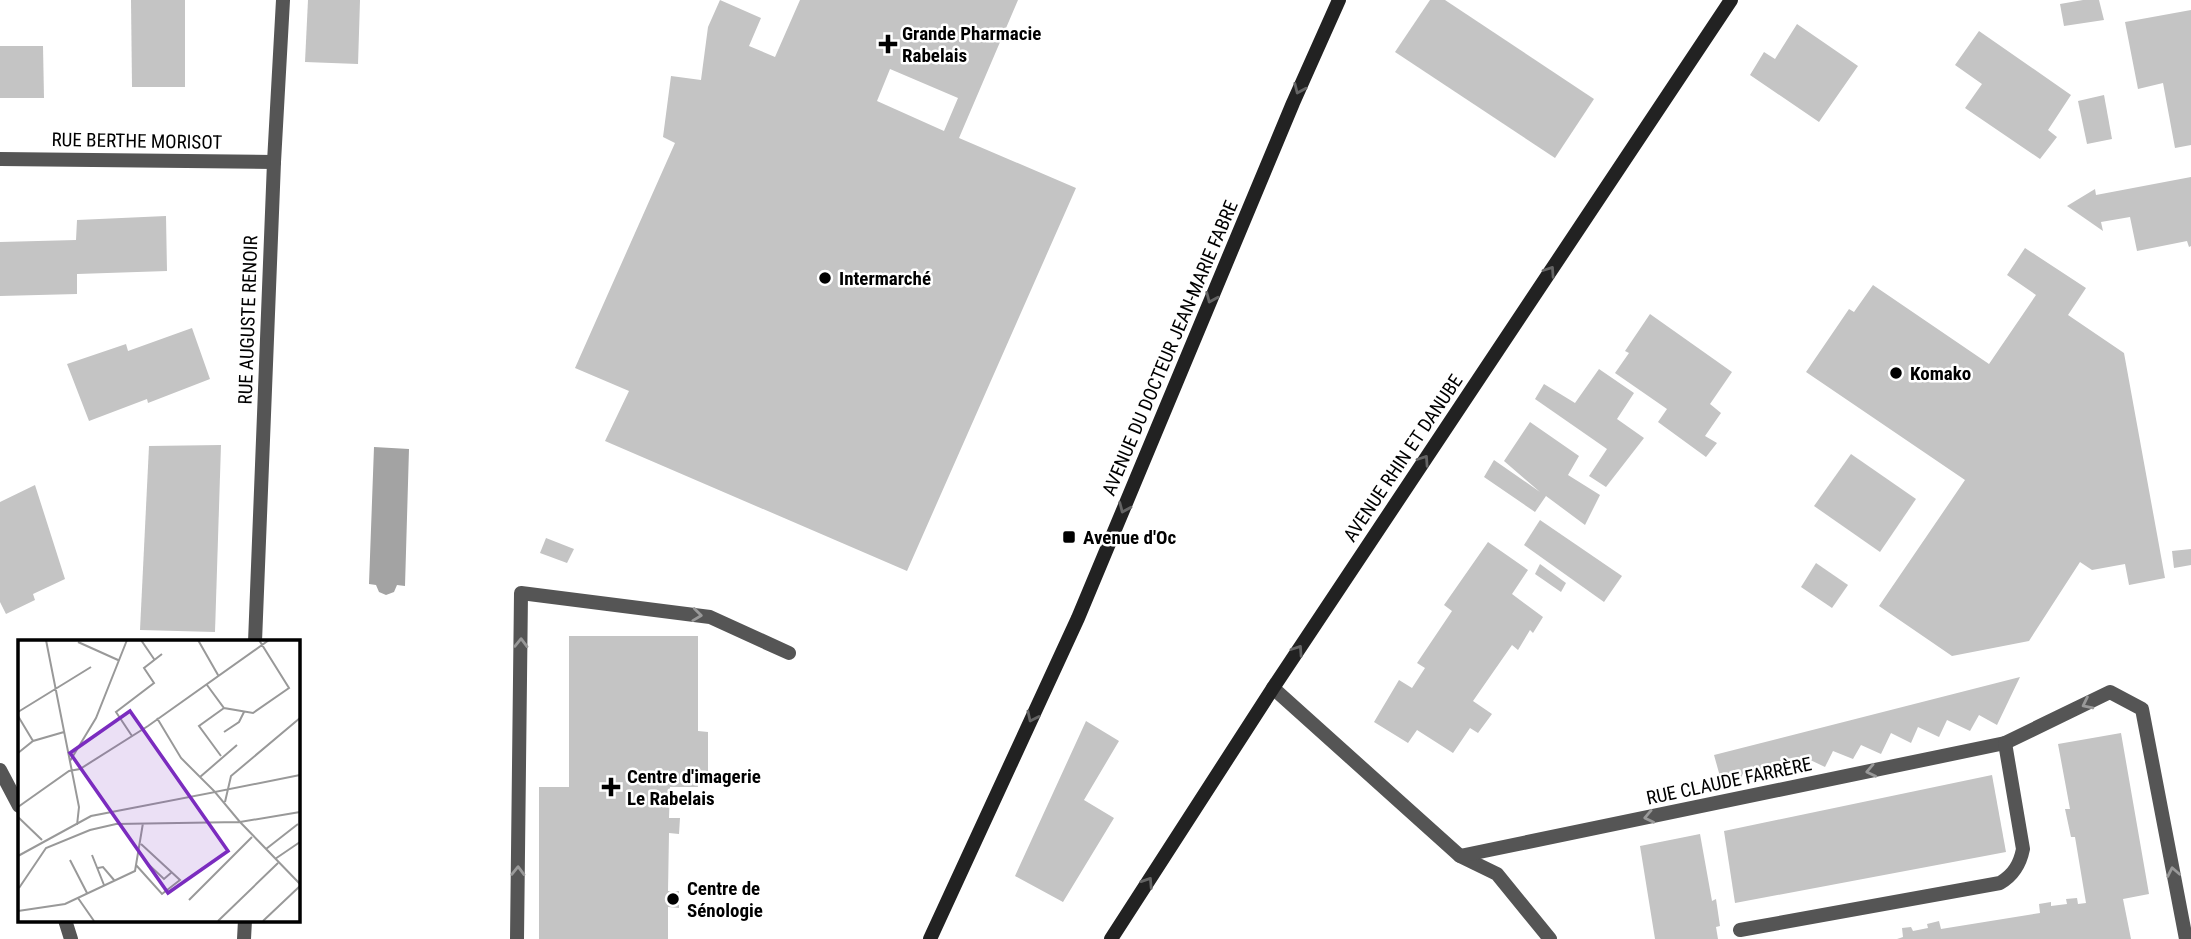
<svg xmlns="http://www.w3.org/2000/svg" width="2191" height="939" font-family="'Roboto Condensed',sans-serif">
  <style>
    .water { fill: #a3a3a3 }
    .building { fill: #c4c4c4; fill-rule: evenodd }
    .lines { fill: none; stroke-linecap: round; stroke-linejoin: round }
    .lane { stroke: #555; stroke-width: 14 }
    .street { stroke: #555; stroke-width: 14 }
    .secondary { stroke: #222; stroke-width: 14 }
    .oneway { stroke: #646464 }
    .oneway2 { stroke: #999 }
    .poi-dot { fill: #000; stroke: #fff; stroke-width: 2.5 }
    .labels { text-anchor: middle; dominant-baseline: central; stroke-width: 5; stroke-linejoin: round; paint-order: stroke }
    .poi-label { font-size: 19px; font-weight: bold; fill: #000; stroke: #fff; text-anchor: start }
    .street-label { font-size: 19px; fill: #000; stroke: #fff }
    .inset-road { fill: none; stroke: #999; stroke-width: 2 }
    .view { fill: #7b2cbf; fill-opacity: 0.15; stroke: #7b2cbf; stroke-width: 3.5 }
    .inset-edge { fill: none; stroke: #000; stroke-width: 3.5 }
  </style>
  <rect width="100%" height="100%" fill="#fff"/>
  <polygon class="water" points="374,447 409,449 405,586 397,585 394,592 386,595 379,592 376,585 369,584"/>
  <g class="building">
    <polygon points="131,0 185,0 185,87 132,87"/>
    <polygon points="308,0 360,0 358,64 305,62"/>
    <path d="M720,0L761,18L749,46L775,57L800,0H1018L959,138L1076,188L907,571L605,441L629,391L575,368L675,143L663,137L671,76L701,80L708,27ZM890,69L958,98L944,131L877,101Z"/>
    <polygon points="1430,0 1445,0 1594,99 1555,158 1395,52"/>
    <polygon points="2083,0 2099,0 2104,20 2064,26 2060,4"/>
    <polygon points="2191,10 2191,145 2175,148 2163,83 2138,89 2125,22"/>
    <polygon points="1797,24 1858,66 1819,122 1750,75 1764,52 1775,59"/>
    <polygon points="1979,31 2071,95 2048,130 2057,137 2040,159 1965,108 1982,84 1955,65"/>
    <polygon points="0,46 43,46 44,98 0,98"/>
    <polygon points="2104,95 2112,139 2087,144 2078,101"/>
    <polygon points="2191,177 2191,246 2189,247 2187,241 2137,251 2130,217 2101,222 2103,231 2067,206 2095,189 2096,195"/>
    <polygon points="166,216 167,271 77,274 77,294 0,296 0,242 76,240 77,220"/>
    <polygon points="2025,248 2086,288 2068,315 2124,353 2165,578 2129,585 2125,564 2092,570 2080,562 2029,641 1952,656 1879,606 1965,480 1806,372 1849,309 1854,312 1873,285 1989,364 2036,295 2007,275"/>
    <polygon points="1650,314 1732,372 1710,404 1721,413 1705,436 1717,443 1706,457 1658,422 1667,409 1615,373 1629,353 1625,351"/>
    <polygon points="192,328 210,379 148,403 147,399 89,421 67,364 126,344 128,351"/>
    <polygon points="1599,369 1634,393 1617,419 1644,438 1606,487 1589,476 1607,449 1535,399 1544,384 1575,403"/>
    <polygon points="1530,422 1579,456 1568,475 1600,495 1585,525 1546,496 1535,512 1484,477 1494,460 1540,492 1504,461"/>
    <polygon points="221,445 215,632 140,630 149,446"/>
    <polygon points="1851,454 1916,499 1880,552 1814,506"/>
    <polygon points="35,485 65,579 33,594 35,600 6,614 0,602 0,502"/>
    <polygon points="1540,520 1622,576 1604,602 1524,545"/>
    <polygon points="546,538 574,549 567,563 540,553"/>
    <polygon points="1488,542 1528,570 1512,594 1543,617 1533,633 1530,630 1518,650 1512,645 1473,701 1492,714 1478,733 1470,728 1453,753 1417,730 1408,743 1374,722 1399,680 1412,688 1425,668 1417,663 1452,611 1444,605"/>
    <polygon points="2191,549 2191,565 2174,568 2172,551"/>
    <polygon points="1816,563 1848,585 1832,608 1801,587"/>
    <polygon points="1540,564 1566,583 1561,592 1535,574"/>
    <polygon points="569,636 698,636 698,731 708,732 708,777 697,777 698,787 670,787 669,818 680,818 679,834 669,833 668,891 679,891 679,908 668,907 668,939 539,939 539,787 569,787"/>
    <polygon points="2020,677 1997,725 1979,715 1970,731 1947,720 1939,737 1918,727 1911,743 1891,733 1881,754 1861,745 1853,759 1833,751 1825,767 1804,757 1797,772 1776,763 1769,777 1745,768 1740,781 1732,785 1721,780 1714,755"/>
    <polygon points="1086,721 1119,741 1084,800 1114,818 1063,902 1015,876"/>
    <polygon points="2121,733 2149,894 2123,899 2131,939 1897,939 1903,937 1902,928 1911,927 1913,931 1928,928 1927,924 1939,921 1941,929 2040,913 2039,904 2051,902 2051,906 2067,904 2066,899 2077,898 2078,904 2086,903 2075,837 2071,837 2065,809 2070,809 2058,744"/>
    <polygon points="1992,775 2006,852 1735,903 1724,831"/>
    <polygon points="1700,834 1712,901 1716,899 1720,926 1716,927 1718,939 1655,939 1640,846"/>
  </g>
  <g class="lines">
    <polyline class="lane" points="517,939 521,593 710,617 789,653"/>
    <g class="street">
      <polyline points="0,159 274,162"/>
      <polyline points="255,642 274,162 283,0"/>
      <polyline points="1273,688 1460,856 1497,874 1550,939"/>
      <polyline points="0,770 19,806"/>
      <polyline points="1460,856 2005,743 2110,692 2142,709 2186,939"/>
      <polyline points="65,920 71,939"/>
      <path d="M1740,930L2000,883C2014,875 2020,864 2023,849L2005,743"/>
      <polyline points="244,939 245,920"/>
    </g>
    <g class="secondary">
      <polyline points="930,939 1078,618 1293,103 1339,0"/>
      <polyline points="1111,939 1273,688 1731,0"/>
    </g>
  </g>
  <defs><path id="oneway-chevron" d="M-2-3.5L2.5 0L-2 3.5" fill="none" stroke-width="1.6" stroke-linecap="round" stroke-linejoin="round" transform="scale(1.75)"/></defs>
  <g class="oneway">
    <use href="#oneway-chevron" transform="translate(1299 89) rotate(114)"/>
    <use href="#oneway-chevron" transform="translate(1550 271) rotate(-56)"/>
    <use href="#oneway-chevron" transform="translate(1211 298) rotate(113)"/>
    <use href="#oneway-chevron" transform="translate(1424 460) rotate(-56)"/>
    <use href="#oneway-chevron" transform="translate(1124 508) rotate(113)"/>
    <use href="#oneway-chevron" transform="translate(1298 650) rotate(-56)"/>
    <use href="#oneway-chevron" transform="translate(1032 717) rotate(115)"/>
    <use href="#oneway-chevron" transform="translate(1148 882) rotate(-57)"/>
  </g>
  <g class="oneway2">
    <use href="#oneway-chevron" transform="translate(697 615) rotate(7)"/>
    <use href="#oneway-chevron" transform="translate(521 643) rotate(-89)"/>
    <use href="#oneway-chevron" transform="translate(2087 704) rotate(154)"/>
    <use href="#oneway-chevron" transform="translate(1871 771) rotate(168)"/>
    <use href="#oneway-chevron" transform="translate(1649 817) rotate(168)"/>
    <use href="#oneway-chevron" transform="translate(518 871) rotate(-89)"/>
    <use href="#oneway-chevron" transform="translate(2173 872) rotate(-101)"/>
  </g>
  <g class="poi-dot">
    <path d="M884.5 33.5h7v7h7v7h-7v7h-7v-7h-7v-7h7z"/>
    <circle cx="825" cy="278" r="7"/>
    <circle cx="1896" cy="373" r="7"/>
    <rect x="1062" y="530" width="14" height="14" rx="3.5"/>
    <path d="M607.5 776.5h7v7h7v7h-7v7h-7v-7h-7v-7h7z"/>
    <circle cx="673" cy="899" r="7"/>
  </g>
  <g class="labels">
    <g class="poi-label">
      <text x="902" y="33">Grande Pharmacie<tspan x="902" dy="22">Rabelais</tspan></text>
      <text x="839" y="278">Intermarché</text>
      <text x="1910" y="373">Komako</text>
      <text x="1083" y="537">Avenue d'Oc</text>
      <text x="627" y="776">Centre d'imagerie<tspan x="627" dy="22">Le Rabelais</tspan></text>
      <text x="687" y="888">Centre de<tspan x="687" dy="22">Sénologie</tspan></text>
    </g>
    <g class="street-label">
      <text transform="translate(137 141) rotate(1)">RUE BERTHE MORISOT</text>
      <text transform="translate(248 320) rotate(-88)">RUE AUGUSTE RENOIR</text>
      <text transform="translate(1170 348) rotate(-67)">AVENUE DU DOCTEUR JEAN-MARIE FABRE</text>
      <text transform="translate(1403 458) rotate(-56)">AVENUE RHIN ET DANUBE</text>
      <text transform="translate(1729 781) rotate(-12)">RUE CLAUDE FARRÈRE</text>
    </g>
  </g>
  <g transform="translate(18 640)">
    <rect width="282" height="282" fill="#fff"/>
    <path class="inset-road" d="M28,0L61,167L59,185M123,0L136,19M180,0L200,35M60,2L100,20M189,45L206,68L235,73L271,48L241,0M0,72L73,27M0,76L15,101M139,78L163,118L197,152L282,135M206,92L221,82L226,72M114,96L98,72L136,43L126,28L144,14M0,113L15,101L46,92M203,116L181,86L206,68M52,121L78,78L109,0M182,137L219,105M207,162L213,136L282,78M0,167L51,131L62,129L130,86L251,0M0,177L24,200M222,182L282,244M248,209L280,184M74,215L86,245M0,216L73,176L197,152L222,182M257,219L282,202M52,220L69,253M130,224L146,239L154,232M118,225L144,254L162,240L123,204M80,228L85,227L96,240M1,248L28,208L72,190L98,184L222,182L282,172M60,258L76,281M171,260L234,197M0,271L47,264L117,231L125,183M200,281L260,223M245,281L282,246"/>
    <path class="view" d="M112,71L210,211L150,253L52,113Z"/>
    <rect width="282" height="282" class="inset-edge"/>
  </g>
</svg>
